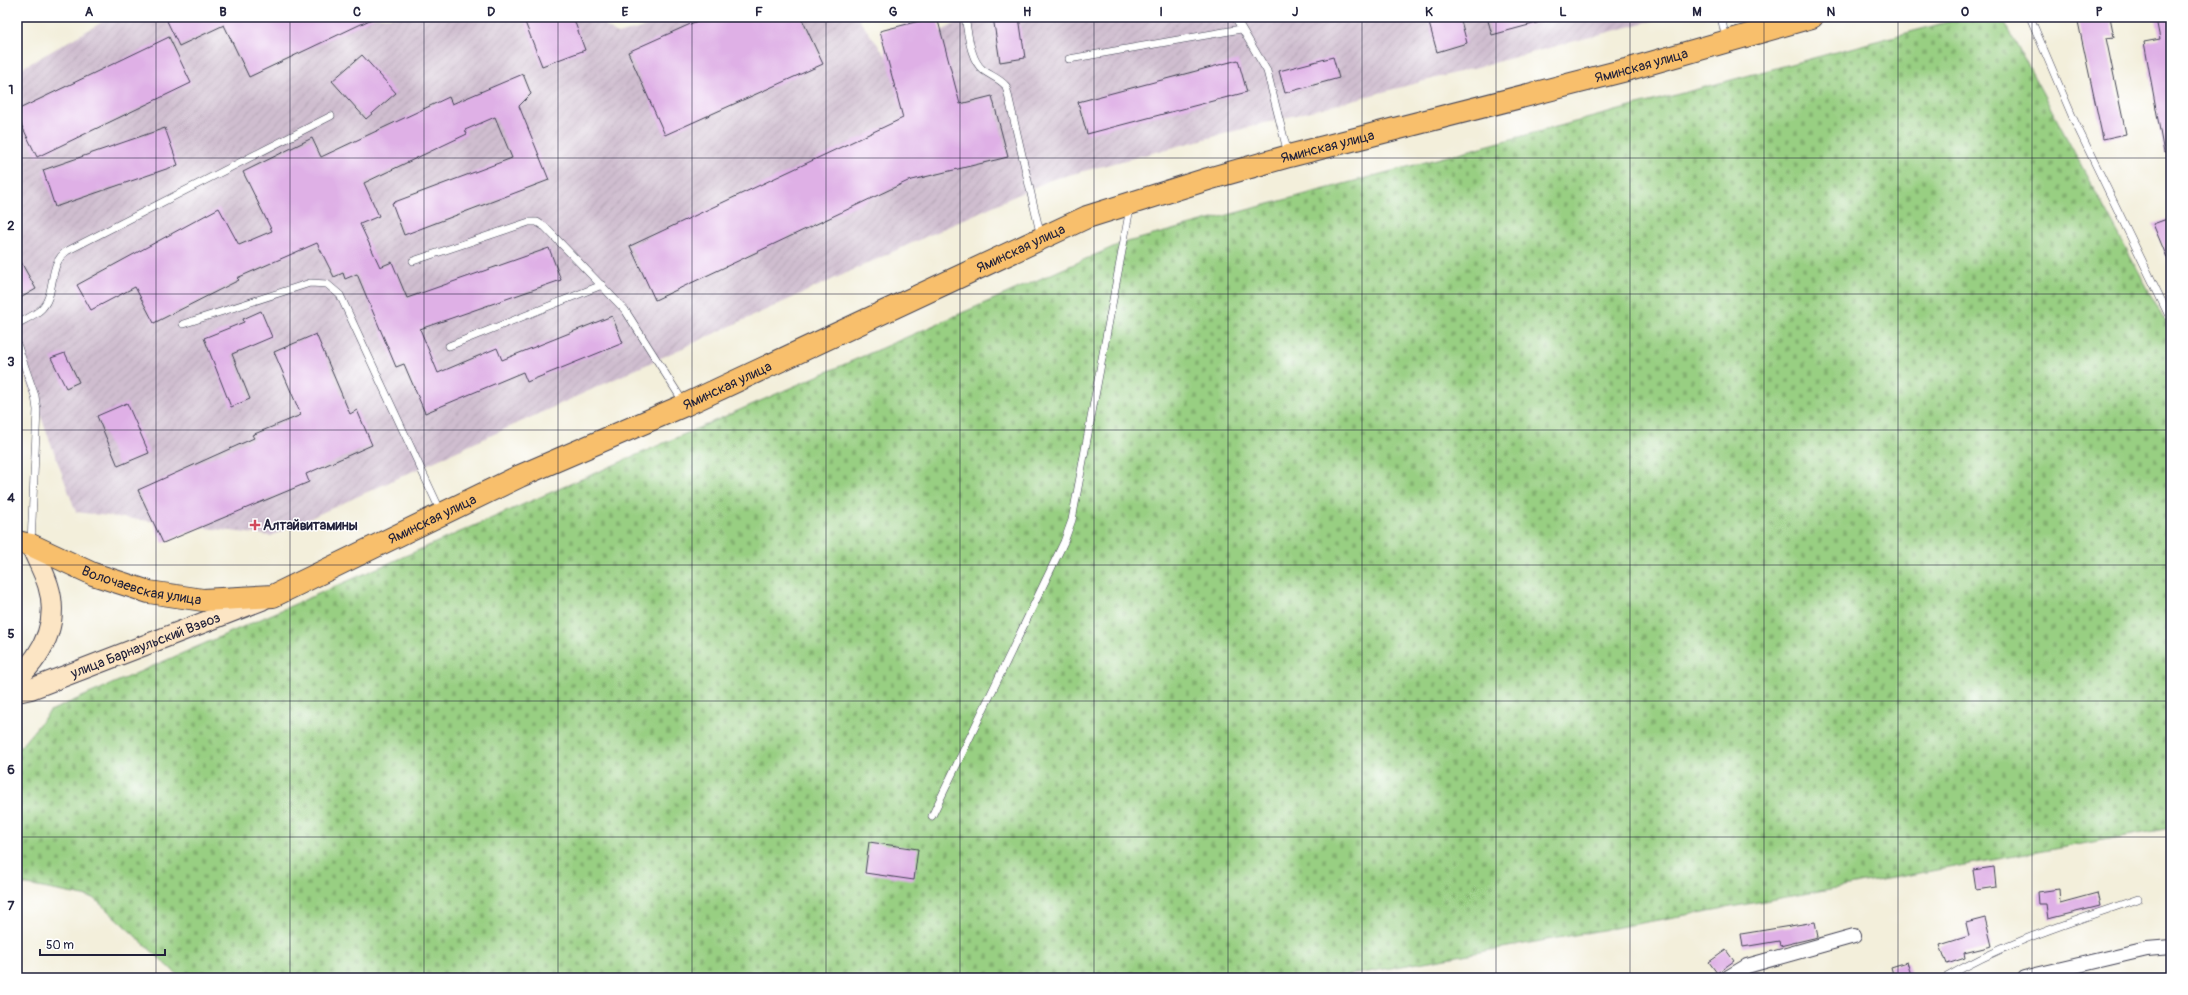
<svg xmlns="http://www.w3.org/2000/svg" width="2188" height="995" font-family="Pangolin,sans-serif">
  <style>
    .industrial { fill: url(#industrial-furrows) }
    .cemetery { fill: url(#cemetery-stones); stroke: #5d785e }
    .building { fill: #dfb0e6 }
    .lines { fill: none; stroke-linecap: round; stroke-linejoin: round }
    .lane-casing { stroke: #414153; stroke-width: 8 }
    .street-casing { stroke: #414153; stroke-width: 16 }
    .secondary-casing { stroke: #414153; stroke-width: 22 }
    .primary-casing { stroke: #414153; stroke-width: 24 }
    .lane { stroke: #fff; stroke-width: 7 }
    .street { stroke: #fff; stroke-width: 14 }
    .secondary { stroke: #fce5c4; stroke-width: 20 }
    .primary { stroke: #f8bf6c; stroke-width: 22 }
    .grid { fill: none; stroke: #22223b; stroke-width: 1; stroke-opacity: 0.55 }
    .poi-dot { fill: #d1495b; stroke: #fff; stroke-width: 1.5 }
    .labels { text-anchor: middle; dominant-baseline: central; stroke-width: 3; stroke-linejoin: round; paint-order: stroke }
    .street-label { font-size: 14px; fill: #22223b; stroke: #fff }
    .poi-label { font-size: 14px; font-weight: bold; fill: #22223b; stroke: #fff; text-anchor: start }
    .neatline { fill: none; stroke: #22223b; stroke-width: 1.5 }
    .grid-label { font-size: 13px; text-anchor: middle; font-weight: bold; fill: #22223b }
  </style>
  <defs>
    <pattern id="industrial-furrows" width="10" height="10" patternUnits="userSpaceOnUse"><rect width="10" height="10" fill="#cfbdcf"/><path d="M-1 1l2-2M0 10L10 0M9 11l2-2" fill="none" stroke="#b1a2b3"/></pattern>
    <pattern id="cemetery-stones" width="16" height="16" patternUnits="userSpaceOnUse"><rect width="16" height="16" fill="#98cf82"/><path d="M2 7V4a2 2 0 0 1 4 0v3zM10 15v-3a2 2 0 0 1 4 0v3z" fill="#83b171"/></pattern>
  </defs>
  <rect width="100%" height="100%" fill="#fff"/>
  <filter id="ink" filterUnits="userSpaceOnUse"><feTurbulence type="fractalNoise" baseFrequency=".025" numOctaves="2"/><feDisplacementMap in="SourceGraphic" scale="8" xChannelSelector="R" yChannelSelector="G"/><feConvolveMatrix kernelMatrix="1 2 1 2 8 2 1 2 1" color-interpolation-filters="sRGB"/></filter>
  <filter id="wash" filterUnits="userSpaceOnUse"><feTurbulence type="fractalNoise" baseFrequency=".012" numOctaves="4" result="noise"/><feDisplacementMap in="SourceGraphic" scale="16" xChannelSelector="R" yChannelSelector="G"/><feGaussianBlur stdDeviation="0.9" result="paint"/><feColorMatrix in="noise" values="0 0 0 0 0 0 0 0 0 0 0 0 0 0 0 0 0 1.4 0 .05"/><feComposite in="paint" operator="in"/></filter>
  <g filter="url(#wash)">
    <rect width="100%" height="100%" fill="#f3efdb"/>
    <polygon class="industrial" points="111,17 594,17 617,34 685,17 857,17 889,60 967,17 1666,17 1050,180 271,536 76,512 17,351 17,71"/>
    <polygon class="cemetery" points="1966,17 2002,17 2171,333 2171,828 1335,978 181,978 94,898 17,883 17,751 50,711 1120,244"/>
    <g id="blocks">
      <g class="building">
        <polygon points="176,17 376,17 249,77 224,25 179,46 167,21"/>
        <polygon points="523,17 573,17 585,50 542,66"/>
        <polygon points="706,17 801,17 823,64 665,135 628,52"/>
        <polygon points="935,17 937,17 960,104 992,96 1008,157 908,181 655,300 630,246 903,118 880,31"/>
        <polygon points="993,17 1019,17 1025,58 1000,62"/>
        <polygon points="1449,17 1460,17 1467,43 1437,52 1429,23"/>
        <polygon points="1487,17 1543,17 1544,21 1492,35"/>
        <polygon points="2077,17 2110,17 2114,37 2106,38 2126,134 2103,139"/>
        <polygon points="2171,17 2171,152 2164,153 2144,42 2160,39 2156,19"/>
        <polygon points="169,37 191,83 37,157 17,116 17,110"/>
        <polygon points="362,55 396,93 366,119 332,81"/>
        <polygon points="1333,57 1339,78 1285,93 1279,71"/>
        <polygon points="1238,60 1247,92 1087,134 1078,102"/>
        <polygon points="523,74 531,94 519,106 549,180 404,235 392,203 512,158 495,117 465,130 467,134 364,183 379,216 360,224 380,267 392,262 407,298 549,248 561,280 420,329 438,373 497,348 502,360 612,316 623,343 527,382 523,372 425,413 404,364 396,367 357,274 345,279 343,273 334,277 317,243 237,278 239,280 154,323 135,287 91,310 77,285 219,208 239,245 272,231 243,172 312,138 321,157 449,97 452,104"/>
        <polygon points="165,128 178,165 55,207 43,170"/>
        <polygon points="2167,219 2171,228 2171,267 2153,224"/>
        <polygon points="17,255 36,289 17,300"/>
        <polygon points="261,311 272,337 232,354 250,399 231,407 204,338 244,322 243,319"/>
        <polygon points="316,334 350,414 357,410 372,445 306,474 309,482 163,543 138,490 254,438 252,435 301,415 274,352"/>
        <polygon points="65,353 79,382 66,388 51,358"/>
        <polygon points="127,403 149,453 118,466 97,416"/>
        <polygon points="869,842 918,849 914,880 865,873"/>
        <polygon points="1994,867 1996,887 1976,890 1973,870"/>
        <polygon points="2059,889 2060,903 2097,893 2100,906 2048,919 2046,904 2039,904 2038,892"/>
        <polygon points="1985,918 1992,946 1964,953 1965,958 1947,964 1940,945 1969,936 1966,923"/>
        <polygon points="1815,922 1818,937 1780,946 1779,941 1743,947 1741,934"/>
        <polygon points="1726,950 1734,961 1717,973 1709,962"/>
        <polygon points="1907,962 1912,978 1894,978 1891,967"/>
      </g>
    </g>
  </g>
  <g filter="url(#ink)">
    <use href="#blocks" fill-opacity="0" stroke="#414153" stroke-width="1"/>
    <g class="lines">
      <g class="lane-casing">
        <g id="lane">
          <path d="M965,17C968,32 970,60 983,70C991,76 999,78 1006,86L1041,237"/>
          <polyline points="1235,17 1267,71 1288,154"/>
          <polyline points="1721,17 1726,39"/>
          <polyline points="2030,17 2073,118 2171,320"/>
          <polyline points="1069,59 1241,29"/>
          <polyline points="413,261 529,222 537,222 545,227 625,310 684,403"/>
          <path d="M17,324C24,320 33,316 39,311C58,296 46,265 67,251L331,116"/>
          <polyline points="183,324 310,283 327,284 340,295 441,512"/>
          <polyline points="17,344 35,396 37,410 31,543"/>
          <polyline points="449,346 602,285"/>
          <polyline points="932,816 1064,542 1072,520 1130,208"/>
          <path d="M1945,978C2005,942 2072,922 2138,899"/>
        </g>
      </g>
      <g class="street-casing">
        <g id="street">
          <polyline points="1727,978 1747,966 1854,936"/>
          <polyline points="2024,978 2147,949 2171,947"/>
        </g>
      </g>
      <g class="secondary-casing">
        <g id="secondary">
          <path d="M17,679C43,654 60,623 48,585C44,572 36,558 31,545"/>
          <path id="s1" d="M17,692L31,689L262,600"/>
        </g>
      </g>
      <g class="primary-casing">
        <g id="primary">
          <path id="s2" d="M17,542L31,545L93,574L149,592L203,600L273,596L520,476L685,405L1087,217L1208,179L1289,156L1626,70L1812,17"/>
        </g>
      </g>
      <use href="#lane" class="lane"/>
      <use href="#street" class="street"/>
      <use href="#secondary" class="secondary"/>
      <use href="#primary" class="primary"/>
    </g>
  </g>
  <path class="grid" d="M156,17V978M290,17V978M424,17V978M558,17V978M692,17V978M826,17V978M960,17V978M1094,17V978M1228,17V978M1362,17V978M1496,17V978M1630,17V978M1764,17V978M1898,17V978M2032,17V978M17,158H2171M17,294H2171M17,430H2171M17,565H2171M17,701H2171M17,837H2171"/>
  <path class="poi-dot" d="M253 519h4v4h4v4h-4v4h-4v-4h-4v-4h4z"/>
  <g class="labels">
    <g class="street-label">
      <text stroke="none"><textPath href="#s2" startOffset="1739">Яминская улица</textPath></text>
      <text stroke="none"><textPath href="#s2" startOffset="1415">Яминская улица</textPath></text>
      <text stroke="none"><textPath href="#s2" startOffset="1091">Яминская улица</textPath></text>
      <text stroke="none"><textPath href="#s2" startOffset="767">Яминская улица</textPath></text>
      <text stroke="none"><textPath href="#s2" startOffset="443">Яминская улица</textPath></text>
      <text stroke="none"><textPath href="#s2" startOffset="133">Волочаевская улица</textPath></text>
      <text stroke="none"><textPath href="#s1" startOffset="137">улица Барнаульский Взвоз</textPath></text>
    </g>
    <g class="poi-label">
      <text x="263" y="525">Алтайвитамины</text>
    </g>
  </g>
  <rect width="2188" height="995" fill="none" stroke="#fff" stroke-width="44"/>
  <path d="M40 949v6h125v-6" fill="none" stroke="#22223b" stroke-width="2"/>
  <text x="46" y="949" font-size="12" fill="#22223b" stroke="#ffffff" stroke-width="3" paint-order="stroke">50 m</text>
  <rect x="22" y="22" width="2144" height="951" class="neatline"/>
  <g class="grid-label">
    <text x="89" y="16">A</text>
    <text x="223" y="16">B</text>
    <text x="357" y="16">C</text>
    <text x="491" y="16">D</text>
    <text x="625" y="16">E</text>
    <text x="759" y="16">F</text>
    <text x="893" y="16">G</text>
    <text x="1027" y="16">H</text>
    <text x="1161" y="16">I</text>
    <text x="1295" y="16">J</text>
    <text x="1429" y="16">K</text>
    <text x="1563" y="16">L</text>
    <text x="1697" y="16">M</text>
    <text x="1831" y="16">N</text>
    <text x="1965" y="16">O</text>
    <text x="2099" y="16">P</text>
    <text x="11" y="94">1</text>
    <text x="11" y="230">2</text>
    <text x="11" y="366">3</text>
    <text x="11" y="502">4</text>
    <text x="11" y="638">5</text>
    <text x="11" y="774">6</text>
    <text x="11" y="910">7</text>
  </g>
</svg>
